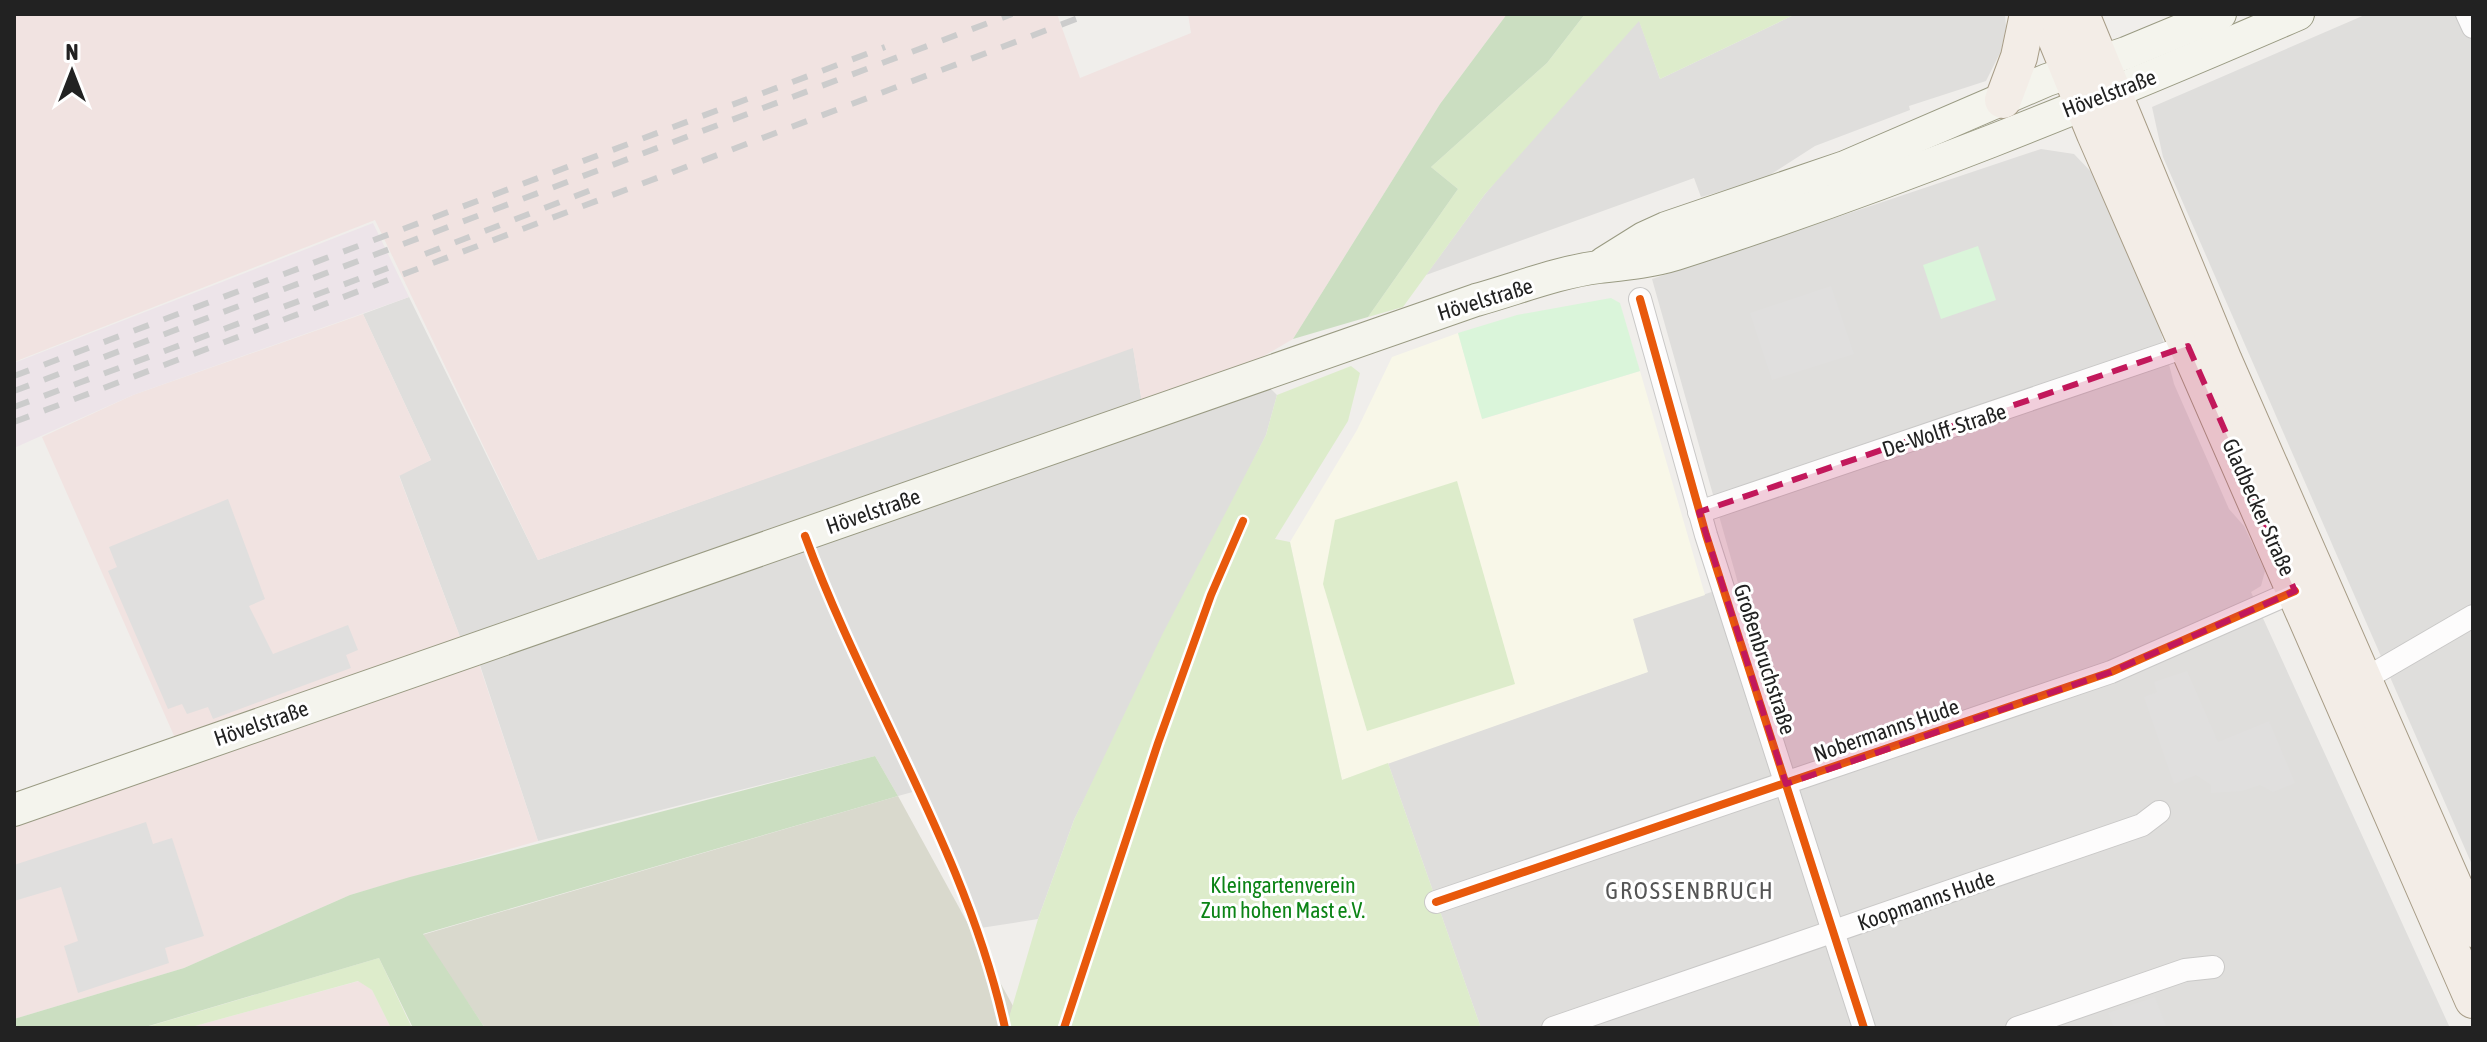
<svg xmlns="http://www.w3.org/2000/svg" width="2487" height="1042" font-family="'Asap Condensed',sans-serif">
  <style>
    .residential { fill: #dfdedc }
    .commercial { fill: #f1e3e1 }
    .industrial { fill: #ede4e9 }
    .education { fill: #f8f7e8 }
    .construction { fill: #d9d9cd }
    .grass { fill: #ddeccb }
    .forest { fill: #cbdec1 }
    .park { fill: #daf5da }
    .parking { fill: #e0dfde }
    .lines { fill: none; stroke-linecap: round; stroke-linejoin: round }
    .minor-casing { stroke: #c9c8c7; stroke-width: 24 }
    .secondary-casing { stroke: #999a82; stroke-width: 34 }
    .primary-casing { stroke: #a79c86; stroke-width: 38 }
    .minor { stroke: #fdfcfc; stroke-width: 22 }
    .secondary { stroke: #f4f4ed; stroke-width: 32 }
    .primary { stroke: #f3ede7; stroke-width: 36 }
    .rail { stroke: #ccc; stroke-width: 6; stroke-dasharray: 16 16; stroke-linecap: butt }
    .cycleway-casing { stroke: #fff; stroke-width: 13 }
    .cycleway { stroke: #e8590c; stroke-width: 8 }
    .marked { fill: #c2185b; fill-opacity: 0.2; stroke: #c2185b; stroke-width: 6; stroke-dasharray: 16 10; stroke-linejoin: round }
    .labels { text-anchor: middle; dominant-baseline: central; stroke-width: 6; stroke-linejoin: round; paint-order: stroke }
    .street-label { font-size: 22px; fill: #222; stroke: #fff }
    .park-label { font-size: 22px; fill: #0c8416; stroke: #fff }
    .neighbourhood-label { font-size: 24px; letter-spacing: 2px; fill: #555; stroke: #fff }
  </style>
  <rect width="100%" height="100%" fill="#f0eeeb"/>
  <g class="residential">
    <polygon points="1796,14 2005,14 2006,27 2001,51 1986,81 1909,106 1910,110 1815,146 1762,180 1701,197 1694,178 1426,275 1485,194 1577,85 1639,20 1660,79"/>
    <polygon points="2367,14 2473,14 2473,867 2163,157 2152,107"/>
    <polygon points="2041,149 2074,154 2097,178 2155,309 2174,384 2229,509 2244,526 2265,571 2261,586 2251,592 2450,1028 1481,1028 1388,763 1647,672 1632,619 1738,583 1652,279"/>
    <polygon points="409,297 538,560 1133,347 1143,409 1263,381 1277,395 1266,435 1074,820 1038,919 974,929 920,790 898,796 875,756 538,841 474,647 465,650 399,475 431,460 363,314"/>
  </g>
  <g class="commercial">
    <polygon points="14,14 1057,14 1080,78 1191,33 1188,14 1507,14 1440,104 1293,339 1216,384 1143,409 1133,348 538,560 375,220 14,362"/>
    <polygon points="363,314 431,460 399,476 465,650 179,747 42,437 133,395"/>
    <polygon points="475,652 538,841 350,895 184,968 14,1019 14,812"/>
    <polygon points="359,981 372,990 391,1028 188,1028"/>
  </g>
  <polygon class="industrial" points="373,223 409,297 133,395 14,448 14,363"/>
  <polygon class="education" points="1458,333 1483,419 1640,371 1705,595 1633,619 1648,672 1342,780 1290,542 1357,430 1392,357"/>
  <polygon class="construction" points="898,796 1013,1006 1006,1028 485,1028 422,935"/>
  <g class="grass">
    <polygon points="1585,14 1796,14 1660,79 1639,21 1485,194 1403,307 1368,317 1458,189 1431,167 1547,63"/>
    <polygon points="1351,366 1360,373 1348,421 1275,539 1290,542 1342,780 1388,763 1481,1028 1006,1028 1038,919 1074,820 1162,635 1266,435 1277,395"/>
    <polygon points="1457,481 1515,684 1367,731 1323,584 1335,520"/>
    <polygon points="379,958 412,1028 391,1028 372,990 358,981 188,1028 143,1028"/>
  </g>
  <g class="forest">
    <polygon points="1507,14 1585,14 1547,63 1431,167 1458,189 1368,317 1293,339 1440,104"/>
    <polygon points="875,756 898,796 423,934 485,1028 413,1028 379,958 142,1028 14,1028 14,1019 184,968 350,895 410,877"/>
  </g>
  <g class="park">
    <polygon points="1978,246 1996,300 1941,319 1923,265"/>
    <polygon points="1611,298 1620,303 1640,371 1482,419 1458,333 1517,315"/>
  </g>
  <g class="parking">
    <polygon points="1831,286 1854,354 1772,380 1750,313"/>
    <polygon points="228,499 265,599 249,606 273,654 348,625 358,650 346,655 351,668 213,719 208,707 187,714 182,704 168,709 108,571 117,567 109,547"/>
    <polygon points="2187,671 2218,742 2269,721 2295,783 2273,792 2260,785 2242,791 2211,793 2211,785 2196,775 2174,784 2144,697 2157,692 2154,682"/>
    <polygon points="146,822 153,844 172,838 204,936 165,948 169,963 78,993 64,946 78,941 61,887 14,901 14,865"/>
    <polygon points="2155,997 2167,1028 2114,1028 2108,1013"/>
  </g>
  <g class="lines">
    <g class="minor-casing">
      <g id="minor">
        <polyline points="2467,14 2473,27"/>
        <polyline points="1640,299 1706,535 1864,1028"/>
        <polyline points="1699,512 2188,346"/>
        <polyline points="2363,680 2473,616"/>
        <polyline points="1436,902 2111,672 2295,591"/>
        <polyline points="1553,1028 2142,825 2159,812"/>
        <polyline points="2017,1028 2185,970 2213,967"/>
      </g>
    </g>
    <g class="secondary-casing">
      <g id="secondary">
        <polyline points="1604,263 1644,238 1666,228 1845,167 2047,80 2126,53 2220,14"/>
        <path d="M14,810L1476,300C1516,289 1558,272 1599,267C1626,264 1650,262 1676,254C1888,186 2095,102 2298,14"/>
      </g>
    </g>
    <g class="primary-casing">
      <g id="primary">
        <polyline points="2046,14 2095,134 2473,1000"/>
        <polyline points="2081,14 2224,361 2473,929"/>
        <polyline points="2003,100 2019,57 2028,14"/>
      </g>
    </g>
    <use href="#minor" class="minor"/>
    <use href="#secondary" class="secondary"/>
    <use href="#primary" class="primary"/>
    <g class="rail">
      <polyline points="425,254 604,185"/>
      <polyline points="14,376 885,47"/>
      <polyline points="14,391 1012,14"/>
      <polyline points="14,407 388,268"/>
      <polyline points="14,422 1089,14"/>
    </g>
    <g class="cycleway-casing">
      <g id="cycleway">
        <polyline points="1640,299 1706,535 1864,1028"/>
        <path d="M805,536C866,702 967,854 1005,1028"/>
        <polyline points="1436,902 2111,672 2295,591"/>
        <polyline points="1064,1028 1158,743 1211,595 1243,521"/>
      </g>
    </g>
    <use href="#cycleway" class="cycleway"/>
  </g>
  <path class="marked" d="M2188,346L2295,591L2111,672L1786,784L1699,512Z"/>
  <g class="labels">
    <g class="street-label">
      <text transform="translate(2109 93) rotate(-21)">Hövelstraße</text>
      <text transform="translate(1485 299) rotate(-17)">Hövelstraße</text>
      <text transform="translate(1944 430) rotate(-18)">De-Wolff-Straße</text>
      <text transform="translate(2259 507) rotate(66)">Gladbecker Straße</text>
      <text transform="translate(873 511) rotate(-19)">Hövelstraße</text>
      <text transform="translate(1765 659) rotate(72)">Großenbruchstraße</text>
      <text transform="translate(261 723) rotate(-19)">Hövelstraße</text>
      <text transform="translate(1886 730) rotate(-19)">Nobermanns Hude</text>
      <text transform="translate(1926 900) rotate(-19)">Koopmanns Hude</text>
    </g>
    <g class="park-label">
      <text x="1283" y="885">Kleingartenverein<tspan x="1283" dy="25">Zum hohen Mast e.V.</tspan></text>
    </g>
    <g class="neighbourhood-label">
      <text x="1690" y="890">GROSSENBRUCH</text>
    </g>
  </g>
  <rect width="2487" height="1042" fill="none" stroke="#222222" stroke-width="32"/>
  <g transform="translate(72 72)" stroke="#ffffff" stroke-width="6" paint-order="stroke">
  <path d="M0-6L14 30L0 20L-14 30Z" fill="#222222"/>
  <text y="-12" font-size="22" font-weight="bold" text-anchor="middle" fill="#222222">N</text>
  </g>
</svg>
